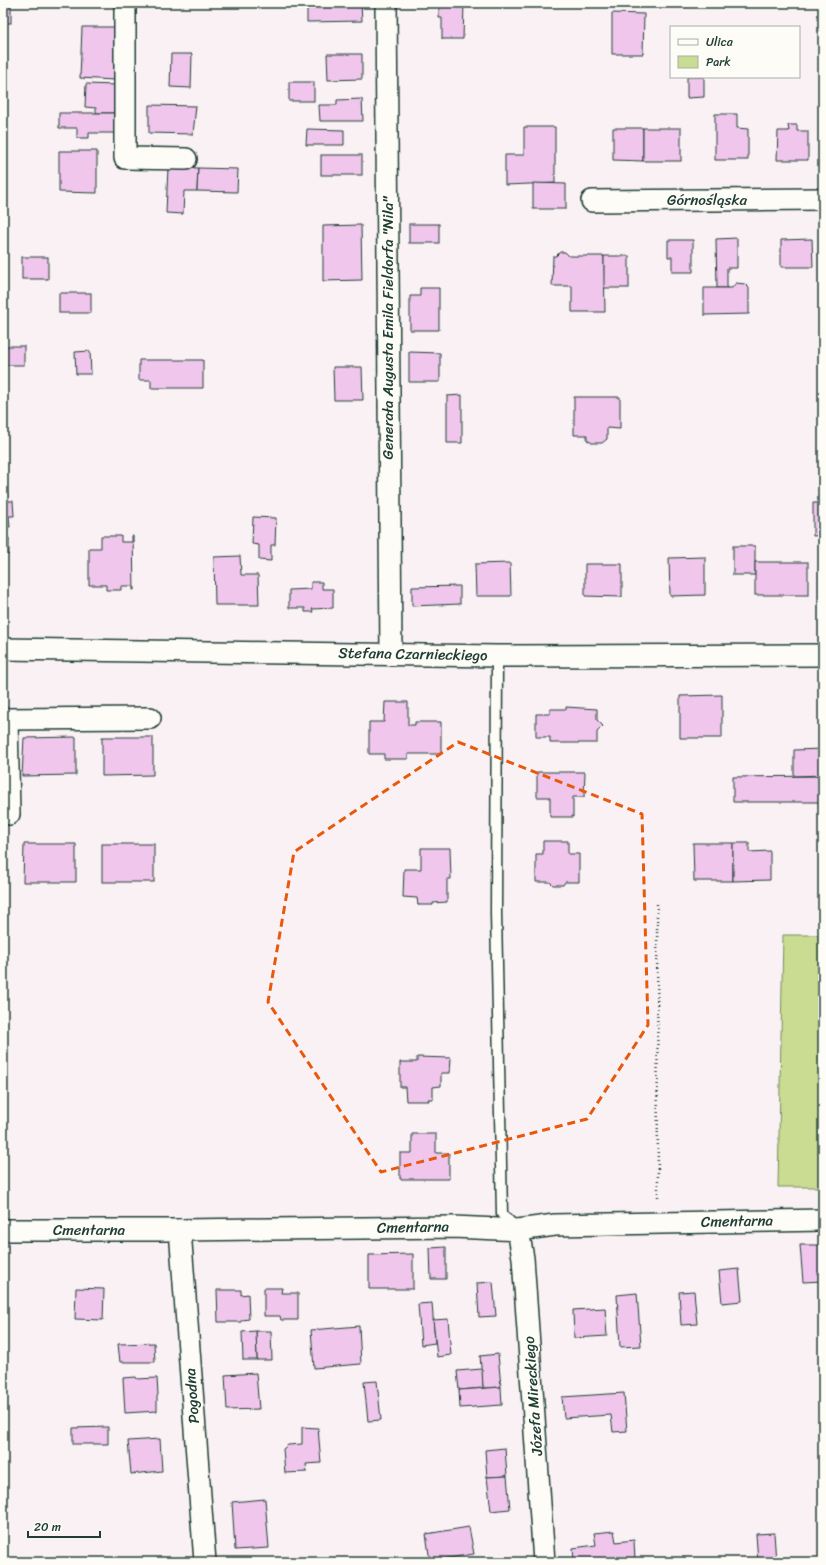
<svg xmlns="http://www.w3.org/2000/svg" width="826" height="1565" font-family="Sriracha,sans-serif">
  <style>
    .green { fill: #c9dc91; stroke: #748c62 }
    .building { fill: #f0c6ed; stroke: #1f3d34 }
    .lines { fill: none; stroke-linecap: round; stroke-linejoin: round }
    .lane-casing { stroke: #1f3d34; stroke-width: 13 }
    .street-casing { stroke: #1f3d34; stroke-width: 24 }
    .path { stroke: #1f3d34; stroke-width: 2.5; stroke-dasharray: 1 3; stroke-linecap: butt }
    .lane { stroke: #fdfcf7; stroke-width: 10 }
    .street { stroke: #fdfcf7; stroke-width: 21 }
    .marked { fill: none; stroke: #e8590c; stroke-width: 3; stroke-dasharray: 8 5; stroke-linejoin: round }
    .labels { text-anchor: middle; dominant-baseline: central; stroke-width: 4; stroke-linejoin: round; paint-order: stroke }
    .street-label { font-size: 15px; fill: #1f3d34; stroke: #fdfcf7 }
  </style>
  <rect width="100%" height="100%" fill="#faf1f5"/>
  <filter id="ink" filterUnits="userSpaceOnUse"><feTurbulence type="fractalNoise" baseFrequency=".025" numOctaves="2"/><feDisplacementMap in="SourceGraphic" scale="8" xChannelSelector="R" yChannelSelector="G"/><feConvolveMatrix kernelMatrix="1 2 1 2 8 2 1 2 1" color-interpolation-filters="sRGB"/></filter>
  <g filter="url(#ink)">
    <polygon class="green" points="783,935 823,935 823,1187 778,1187"/>
    <g class="building">
      <rect x="3" y="3" width="8" height="20"/>
      <rect x="57" y="3" width="24" height="2"/>
      <polygon points="361,3 362,21 307,22 307,4"/>
      <polygon points="439,3 464,3 463,39 442,39 442,18 439,18"/>
      <polygon points="612,13 644,14 643,54 612,54"/>
      <polygon points="82,27 116,27 114,80 80,78"/>
      <polygon points="171,54 192,54 191,88 170,87"/>
      <polygon points="327,54 362,54 362,79 328,80"/>
      <polygon points="687,77 704,77 704,97 687,98"/>
      <rect x="289" y="82" width="25" height="19"/>
      <polygon points="86,84 115,85 114,113 96,113 96,108 85,107"/>
      <polygon points="362,99 363,121 320,121 319,105 337,105 337,100"/>
      <polygon points="149,105 196,106 193,134 149,133"/>
      <polygon points="59,113 114,113 114,133 89,133 89,138 77,138 77,128 59,128"/>
      <polygon points="715,114 737,114 737,128 748,129 748,160 715,160"/>
      <polygon points="788,125 797,125 797,131 808,131 808,160 777,160 778,131 789,131"/>
      <polygon points="524,127 555,127 555,183 505,185 505,155 524,155"/>
      <polygon points="613,128 643,128 643,161 613,160"/>
      <rect x="643" y="128" width="38" height="33"/>
      <polygon points="307,129 344,130 344,145 306,145"/>
      <polygon points="59,151 97,151 97,193 59,192"/>
      <rect x="321" y="155" width="41" height="20"/>
      <polygon points="168,167 198,168 197,191 184,191 183,214 166,213"/>
      <polygon points="198,168 238,169 237,192 197,191"/>
      <polygon points="533,183 566,184 566,209 533,209"/>
      <rect x="409" y="224" width="30" height="19"/>
      <polygon points="361,225 362,280 323,281 323,226"/>
      <polygon points="737,238 737,268 727,268 727,288 717,288 716,239"/>
      <polygon points="812,239 813,267 781,267 781,240"/>
      <polygon points="668,240 693,240 693,272 672,272 672,257 668,257"/>
      <polygon points="560,252 565,252 569,256 604,256 605,312 572,312 572,286 552,286 553,256 556,256"/>
      <rect x="604" y="256" width="25" height="32"/>
      <rect x="22" y="257" width="26" height="22"/>
      <polygon points="736,283 745,284 749,288 749,314 704,315 704,288 732,288"/>
      <polygon points="420,288 439,288 439,330 410,330 410,296 420,296"/>
      <rect x="59" y="293" width="32" height="20"/>
      <rect x="3" y="346" width="21" height="19"/>
      <polygon points="90,351 91,374 76,374 75,352"/>
      <polygon points="409,352 440,353 440,382 409,382"/>
      <polygon points="139,360 203,360 203,388 151,388 151,380 139,380"/>
      <polygon points="333,367 362,367 363,400 334,400"/>
      <polygon points="462,395 462,443 447,443 447,396"/>
      <polygon points="574,397 620,397 620,429 607,428 607,439 602,443 592,443 587,440 587,435 574,435"/>
      <polygon points="3,491 7,491 8,501 13,501 14,516 9,516 10,527 3,527"/>
      <polygon points="813,503 823,503 823,535 813,536"/>
      <polygon points="253,517 276,518 275,545 271,545 271,561 259,560 259,545 252,544"/>
      <polygon points="101,536 121,536 121,542 132,542 132,536 133,536 134,590 133,590 133,586 121,586 121,590 106,590 106,585 89,585 89,548 101,548"/>
      <polygon points="9,538 9,554 3,556 3,539"/>
      <rect x="733" y="546" width="22" height="29"/>
      <polygon points="240,556 241,575 258,575 259,605 215,605 214,557"/>
      <polygon points="705,557 705,595 670,596 669,558"/>
      <rect x="755" y="562" width="53" height="33"/>
      <polygon points="510,563 511,596 476,596 475,564"/>
      <polygon points="585,564 622,564 622,597 585,596"/>
      <polygon points="311,582 322,582 322,589 333,589 333,608 312,609 313,612 305,612 305,608 289,608 289,590 311,589"/>
      <polygon points="460,586 460,604 412,606 412,587"/>
      <polygon points="722,695 722,738 680,738 680,696"/>
      <polygon points="385,702 408,702 408,725 415,725 415,722 441,722 441,754 408,754 408,759 384,759 384,754 369,754 369,722 384,722"/>
      <polygon points="566,707 597,709 597,720 603,726 597,732 597,743 550,743 550,737 536,737 536,714 550,714 550,709 566,709"/>
      <polygon points="76,737 76,775 22,776 24,738"/>
      <polygon points="102,737 153,737 153,775 102,776"/>
      <polygon points="823,749 823,775 794,776 794,750"/>
      <polygon points="537,772 585,772 584,797 573,797 573,817 550,817 550,797 537,797"/>
      <polygon points="823,776 823,802 733,802 733,777"/>
      <polygon points="543,841 568,841 568,854 579,854 579,882 565,882 563,885 553,885 550,882 536,882 536,854 543,854"/>
      <polygon points="693,843 733,843 733,881 694,881"/>
      <polygon points="733,843 749,843 749,852 770,851 770,880 733,881"/>
      <polygon points="24,844 76,844 76,882 23,882"/>
      <rect x="102" y="844" width="52" height="38"/>
      <polygon points="421,848 450,848 451,879 447,879 447,902 433,903 433,905 418,905 417,898 403,897 404,869 421,869"/>
      <polygon points="417,1057 451,1058 450,1073 441,1073 441,1086 433,1087 433,1099 428,1099 429,1101 406,1101 405,1087 400,1087 400,1062 417,1062"/>
      <polygon points="412,1134 436,1134 436,1153 449,1153 449,1179 400,1179 400,1153 412,1153"/>
      <polygon points="800,1245 823,1245 823,1281 803,1282"/>
      <polygon points="446,1247 446,1279 431,1279 430,1248"/>
      <polygon points="413,1254 413,1289 369,1289 369,1255"/>
      <polygon points="739,1269 742,1301 722,1303 719,1271"/>
      <polygon points="493,1282 496,1316 479,1317 477,1283"/>
      <polygon points="76,1288 104,1289 103,1320 75,1319"/>
      <polygon points="264,1288 282,1288 281,1293 298,1293 298,1320 281,1320 280,1316 264,1316"/>
      <polygon points="217,1290 241,1290 241,1295 248,1294 249,1319 242,1320 241,1322 218,1322"/>
      <polygon points="694,1291 697,1324 681,1325 679,1292"/>
      <polygon points="637,1293 641,1346 620,1347 617,1295"/>
      <polygon points="432,1303 435,1343 421,1345 418,1304"/>
      <polygon points="605,1308 607,1336 574,1338 573,1310"/>
      <polygon points="448,1319 451,1355 437,1357 433,1320"/>
      <polygon points="359,1326 361,1364 314,1368 311,1330"/>
      <polygon points="256,1331 271,1331 272,1360 257,1360"/>
      <polygon points="256,1331 257,1360 243,1360 242,1332"/>
      <polygon points="154,1343 155,1362 120,1362 118,1344"/>
      <polygon points="498,1354 501,1387 483,1388 480,1356"/>
      <polygon points="482,1369 483,1388 459,1390 457,1371"/>
      <polygon points="256,1373 259,1409 227,1410 225,1375"/>
      <polygon points="136,1377 137,1379 157,1378 158,1395 157,1396 157,1411 125,1413 123,1378"/>
      <polygon points="377,1381 381,1420 368,1421 364,1382"/>
      <polygon points="501,1387 502,1405 460,1408 459,1390"/>
      <polygon points="624,1393 627,1431 613,1432 611,1415 564,1418 562,1397"/>
      <polygon points="108,1427 108,1444 73,1444 73,1428"/>
      <polygon points="302,1427 318,1428 321,1463 306,1464 307,1472 285,1473 283,1449 288,1445 302,1444"/>
      <polygon points="160,1439 162,1471 131,1474 128,1441"/>
      <polygon points="505,1448 507,1476 487,1477 485,1450"/>
      <polygon points="507,1476 510,1509 491,1511 487,1477"/>
      <polygon points="265,1499 269,1548 235,1550 232,1502"/>
      <polygon points="469,1527 474,1554 430,1561 426,1534"/>
      <polygon points="614,1531 616,1542 634,1540 635,1560 621,1562 574,1562 573,1548 596,1545 594,1533"/>
      <polygon points="774,1533 776,1562 758,1562 756,1534"/>
    </g>
    <g class="lines">
      <g class="lane-casing">
        <polyline id="lane" points="497,656 496,913 502,1214 516,1228"/>
      </g>
      <g class="street-casing">
        <g id="street">
          <polyline points="125,3 125,158 186,159"/>
          <polyline points="386,3 391,654"/>
          <polyline points="592,201 823,199"/>
          <polyline points="3,649 497,656 823,655"/>
          <polyline points="3,719 150,718"/>
          <polyline points="7,719 9,814"/>
          <polyline points="3,1230 180,1230 453,1227 518,1230 555,1225 823,1220"/>
          <polyline points="180,1230 205,1562"/>
          <polyline points="518,1230 523,1258 544,1562"/>
        </g>
      </g>
      <polyline class="path" points="657,904 658,1200"/>
      <use href="#lane" class="lane"/>
      <use href="#street" class="street"/>
    </g>
  </g>
  <path class="marked" d="M458,742L642,814L648,1025L587,1119L381,1172L268,1002L294,852Z"/>
  <g class="labels">
    <g class="street-label">
      <text x="707" y="200">Górnośląska</text>
      <text transform="translate(388 328) rotate(-90)">Generała Augusta Emila Fieldorfa "Nila"</text>
      <text transform="translate(413 654) rotate(1)">Stefana Czarnieckiego</text>
      <text transform="translate(737 1221) rotate(-1)">Cmentarna</text>
      <text transform="translate(413 1227) rotate(-1)">Cmentarna</text>
      <text x="89" y="1230">Cmentarna</text>
      <text transform="translate(192 1396) rotate(-94)">Pogodna</text>
      <text transform="translate(533 1396) rotate(-94)">Józefa Mireckiego</text>
    </g>
  </g>
  <rect width="826" height="1565" fill="none" stroke="#fdfcf7" stroke-width="16"/>
  <rect x="8" y="8" width="810" height="1549" fill="none" stroke="#1f3d34" stroke-width="1.5" filter="url(#ink)"/>
  <rect x="670" y="26" width="130" height="52" fill="#fdfcf7" stroke="#a4b0a9"/>
  <rect x="678" y="39" width="20" height="6" fill="#fdfcf7" stroke="#a4b0a9"/>
  <text x="706" y="46" font-size="12" fill="#1f3d34">Ulica</text>
  <rect x="678" y="56" width="20" height="12" fill="#c9dc91" stroke="#a4b0a9"/>
  <text x="706" y="66" font-size="12" fill="#1f3d34">Park</text>
  <path d="M28 1531v6h72v-6" fill="none" stroke="#1f3d34" stroke-width="2"/>
  <text x="34" y="1531" font-size="12" fill="#1f3d34" stroke="#fdfcf7" stroke-width="3" paint-order="stroke">20 m</text>
</svg>
